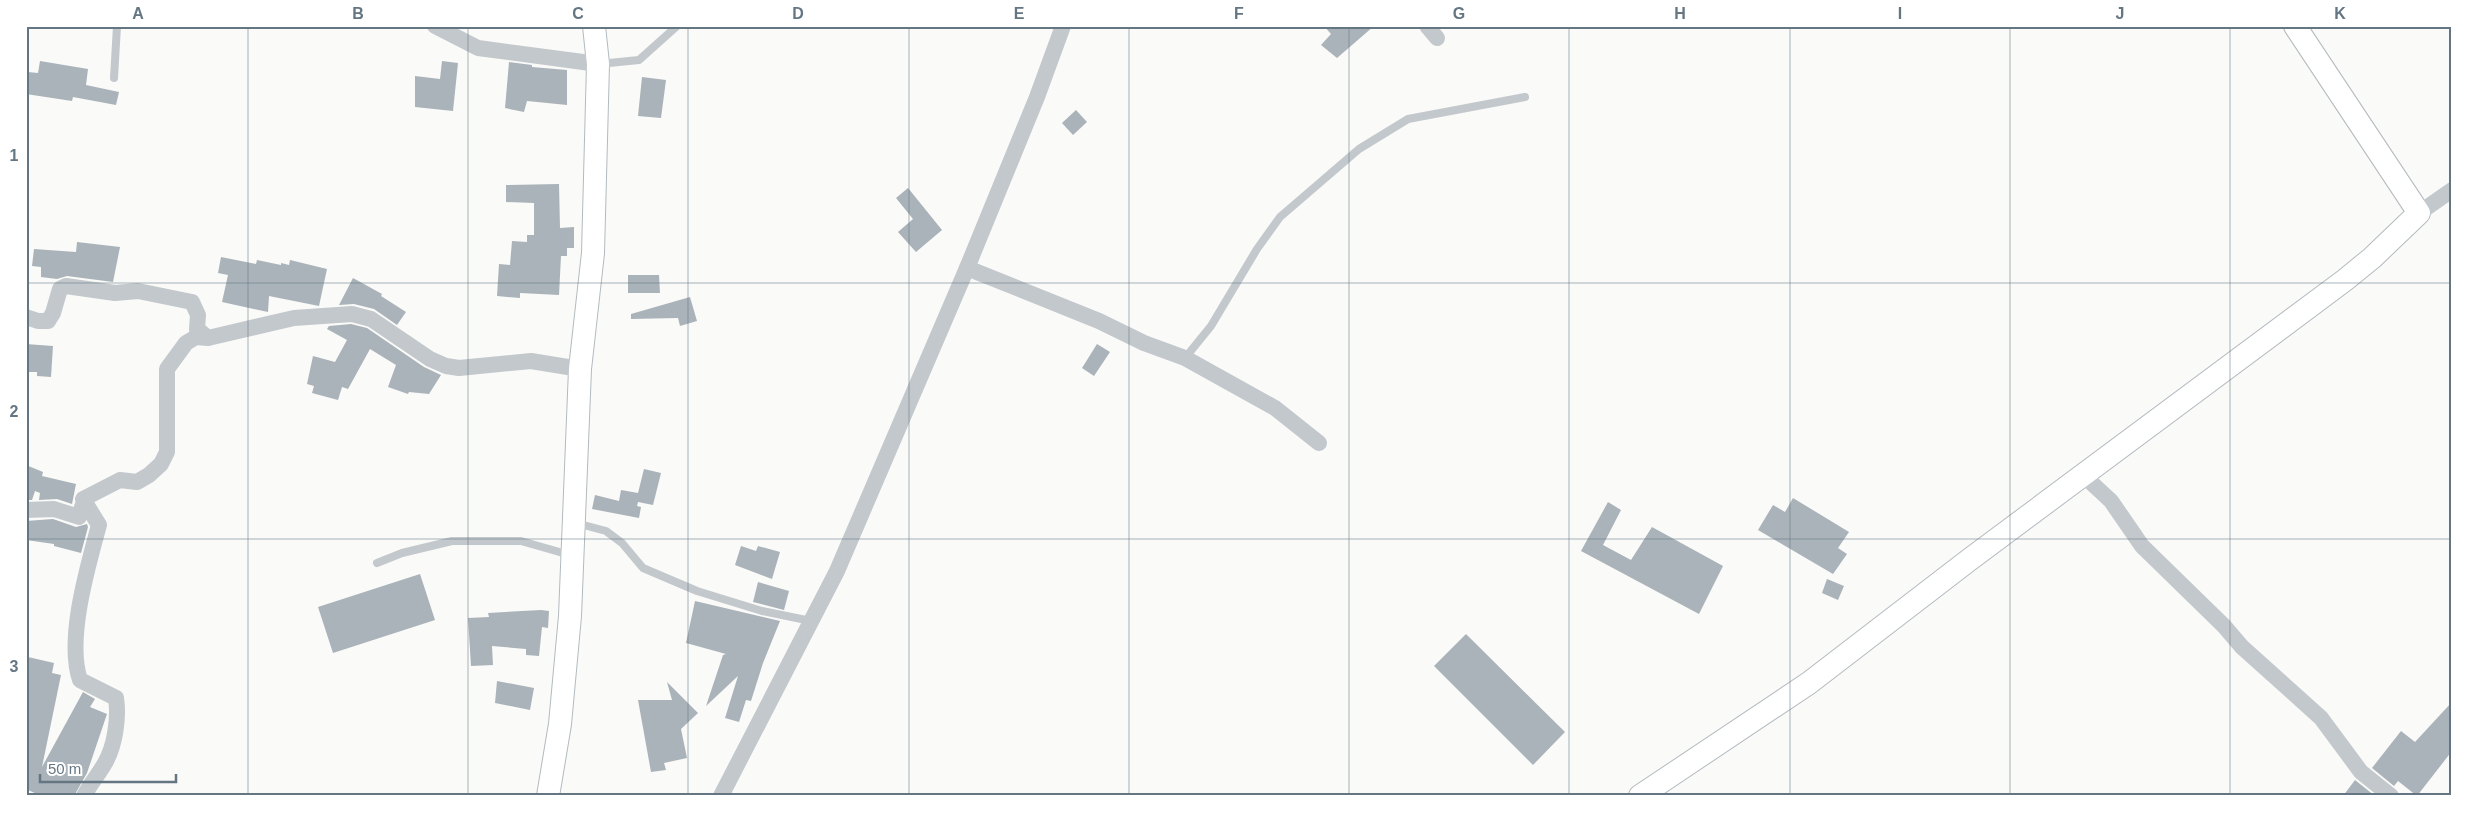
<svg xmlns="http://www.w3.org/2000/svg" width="2478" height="822" font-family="Helvetica,sans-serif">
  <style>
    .building { fill: #aab3b9 }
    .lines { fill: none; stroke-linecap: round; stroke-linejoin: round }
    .secondary-casing { stroke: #b3babf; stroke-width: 24 }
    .lane { stroke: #c3c8cc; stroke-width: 8 }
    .street { stroke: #c3c8cc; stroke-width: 16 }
    .secondary { stroke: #fff; stroke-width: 22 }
    .grid { fill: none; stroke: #657683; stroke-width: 1; stroke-opacity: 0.55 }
    .neatline { fill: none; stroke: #657683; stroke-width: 2 }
    .grid-label { font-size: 16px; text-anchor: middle; font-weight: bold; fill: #657683 }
  </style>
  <rect width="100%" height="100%" fill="#fafaf8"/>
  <g class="building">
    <polygon points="1324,26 1374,26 1337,58 1321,45 1331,34"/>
    <polygon points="40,61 88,69 86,85 119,92 116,105 73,97 72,101 26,94 28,72 38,73"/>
    <polygon points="442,61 458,63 453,111 415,107 415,76 440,79"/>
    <polygon points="509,62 532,65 532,67 567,70 567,105 527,101 524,112 505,108"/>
    <polygon points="642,77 666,80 661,118 638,116"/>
    <polygon points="1076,110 1087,122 1073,135 1062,123"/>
    <polygon points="559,184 560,228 574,227 574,248 567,248 567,256 561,256 559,295 520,293 520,298 497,296 499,264 510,265 512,241 527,242 527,235 534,235 534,203 506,202 506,185"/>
    <polygon points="908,188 942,230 916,252 898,232 913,219 896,198"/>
    <polygon points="77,242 120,247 113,282 67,276 57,279 41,277 41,267 32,266 34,249 76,252"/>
    <polygon points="221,257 256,264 257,260 281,265 281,263 289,265 290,260 327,269 319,306 269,296 268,312 222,302 228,275 218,273"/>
    <polygon points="628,275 659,275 660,293 628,293"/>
    <polygon points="353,278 382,294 381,296 406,312 397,325 374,309 354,304 339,305"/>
    <polygon points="690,297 697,321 680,326 678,318 631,319 631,314"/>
    <polygon points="351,324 367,328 424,367 441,375 429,394 409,392 408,394 388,387 396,365 370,349 348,389 342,387 338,400 312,393 314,386 307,384 313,356 335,362 347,340 327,329 329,326"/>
    <polygon points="26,344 53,346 51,377 37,376 37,372 28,372"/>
    <polygon points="1097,344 1110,352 1094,376 1082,368"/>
    <polygon points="26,465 43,472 42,476 76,484 72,504 57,499 39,500 40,493 35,491 32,500 26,500"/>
    <polygon points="644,469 661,473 653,505 638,502 637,506 641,507 639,518 592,509 595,495 619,501 621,490 638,493"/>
    <polygon points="1793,498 1849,532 1838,548 1847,554 1833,574 1758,530 1773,505 1785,512"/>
    <polygon points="1608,502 1621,510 1603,545 1631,560 1652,527 1723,566 1699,614 1581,551"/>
    <polygon points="53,519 76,527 87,524 88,527 81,553 54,546 54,544 26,540 26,521"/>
    <polygon points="741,546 756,551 758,546 780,552 772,579 735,565"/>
    <polygon points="420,574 435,620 333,653 318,607"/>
    <polygon points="1827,579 1844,586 1838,600 1822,593"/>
    <polygon points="758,582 789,591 784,610 753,602"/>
    <polygon points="695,601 780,621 763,663 751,701 746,700 739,722 725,718 738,676 706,706 723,655 726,654 686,643"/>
    <polygon points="541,610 549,611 548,628 542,627 539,656 526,655 526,649 492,646 493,665 471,666 468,618 489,617 488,613"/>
    <polygon points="1466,634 1565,732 1533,765 1434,666"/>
    <polygon points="28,657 54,663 52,673 61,675 42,767 83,692 95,699 90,707 107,714 87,773 74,796 41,796 26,789"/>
    <polygon points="497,681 534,688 530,710 495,703"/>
    <polygon points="667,682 698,713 681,729 687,758 664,763 666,770 651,772 638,700 672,700"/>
    <polygon points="2452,702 2452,751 2417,796 2398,781 2394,786 2372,768 2401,731 2415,742"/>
    <polygon points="2355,780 2375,796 2343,796"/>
  </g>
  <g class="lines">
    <g class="secondary-casing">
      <g id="secondary">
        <polyline points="548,796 560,724 570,616 580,369 593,253 598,64 594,26"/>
        <polyline points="1640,796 1809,683 1969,560 2345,280 2372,258 2419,213 2295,26"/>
      </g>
    </g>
    <g class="lane">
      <polyline points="599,64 639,60 677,26"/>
      <polyline points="114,78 117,26"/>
      <polyline points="1185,358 1211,326 1257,249 1280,217 1359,149 1408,119 1525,97"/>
      <polyline points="576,523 606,531 622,543 643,568 697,591 762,611 811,621"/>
      <polyline points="377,563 402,553 452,541 521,541 570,555"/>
    </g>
    <g class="street">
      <polyline points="435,26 478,48 598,64"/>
      <polyline points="1427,26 1437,38"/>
      <polyline points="2419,213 2452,190"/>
      <polyline points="967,268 1099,321 1144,343 1185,358 1275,408 1319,443"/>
      <polyline points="26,317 38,321 48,321 53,313 60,289 66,286 115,293 138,291 192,302 198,315 197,329 208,338"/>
      <polyline points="2083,475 2111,501 2142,546 2224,626 2242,647 2321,718 2361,772 2391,796"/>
      <polyline points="26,510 54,509 79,517 82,507 86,506"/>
      <path d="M84,796C90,784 99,774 105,763C115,746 119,717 116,698L80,680C66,639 88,566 99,525L83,499L120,480L137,482L149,475L161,464L167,452V369L186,343L196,337L208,338L294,318L352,314L371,319L430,359L446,366L459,368L531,361L580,369"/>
      <polyline points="721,796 837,571 967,268 1037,97 1063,26"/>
    </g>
    <use href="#secondary" class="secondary"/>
  </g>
  <path class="grid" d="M248,26V796M468,26V796M688,26V796M909,26V796M1129,26V796M1349,26V796M1569,26V796M1790,26V796M2010,26V796M2230,26V796M26,283H2452M26,539H2452"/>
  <rect width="2478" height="822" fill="none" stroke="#ffffff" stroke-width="55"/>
  <path d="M40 774v8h136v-8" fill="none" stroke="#657683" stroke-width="2.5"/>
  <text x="48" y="774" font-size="15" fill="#657683" stroke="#ffffff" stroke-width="4" paint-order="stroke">50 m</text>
  <rect x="28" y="28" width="2422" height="766" class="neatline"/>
  <g class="grid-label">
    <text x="138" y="19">A</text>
    <text x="358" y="19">B</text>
    <text x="578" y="19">C</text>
    <text x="798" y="19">D</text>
    <text x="1019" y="19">E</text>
    <text x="1239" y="19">F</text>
    <text x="1459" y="19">G</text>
    <text x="1680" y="19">H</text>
    <text x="1900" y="19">I</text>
    <text x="2120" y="19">J</text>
    <text x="2340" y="19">K</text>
    <text x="14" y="161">1</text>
    <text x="14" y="417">2</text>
    <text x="14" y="672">3</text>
  </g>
</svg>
